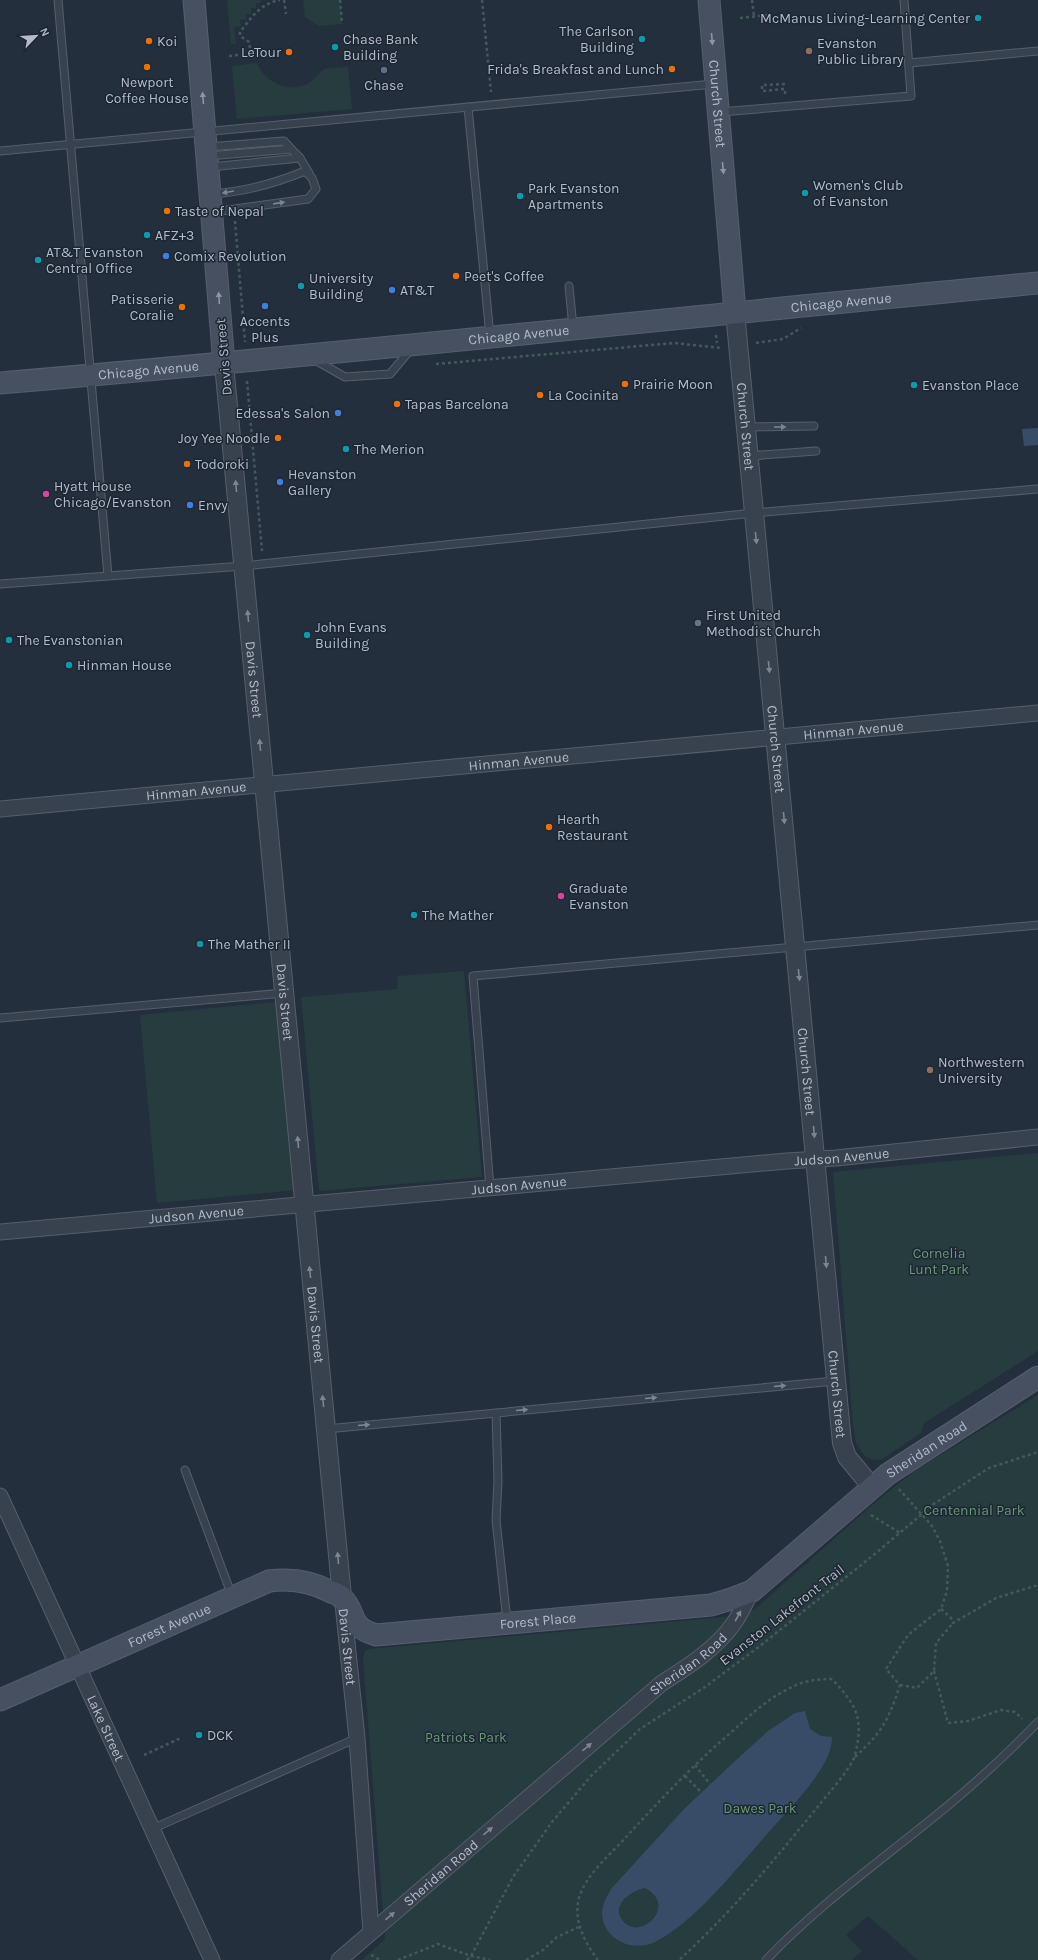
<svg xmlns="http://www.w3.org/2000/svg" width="1038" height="1960" font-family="Karla,sans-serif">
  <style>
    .green { fill: #263c3f }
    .water { fill: #394c67; fill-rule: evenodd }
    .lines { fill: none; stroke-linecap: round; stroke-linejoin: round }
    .service-casing { stroke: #565f6c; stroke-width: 9 }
    .minor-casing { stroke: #565f6c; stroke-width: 17 }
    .tertiary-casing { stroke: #565f6c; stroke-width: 20 }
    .secondary-casing { stroke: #565f6c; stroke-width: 23 }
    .path { stroke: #44595c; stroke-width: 2.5; stroke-dasharray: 3 3; stroke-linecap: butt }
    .service { stroke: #38414e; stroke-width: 7 }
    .minor { stroke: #38414e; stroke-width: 15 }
    .tertiary { stroke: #38414e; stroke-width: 18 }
    .secondary { stroke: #465061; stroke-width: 21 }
    .oneway { fill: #8e96a5 }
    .oneway2 { fill: #7c8592 }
    .culture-dot { fill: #0f9aa8; stroke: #1d2633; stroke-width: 1.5 }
    .food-dot { fill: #e8710a; stroke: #1d2633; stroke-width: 1.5 }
    .education-dot { fill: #8d6e63; stroke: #1d2633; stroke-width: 1.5 }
    .service-dot { fill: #5c6f8a; stroke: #1d2633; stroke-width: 1.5 }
    .shop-dot { fill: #3f7fe0; stroke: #1d2633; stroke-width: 1.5 }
    .hotel-dot { fill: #d1479c; stroke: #1d2633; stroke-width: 1.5 }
    .worship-dot { fill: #6b7280; stroke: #1d2633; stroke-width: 1.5 }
    .labels { text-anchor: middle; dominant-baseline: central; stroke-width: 3; stroke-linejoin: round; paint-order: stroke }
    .poi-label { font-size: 14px; fill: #b4bcc9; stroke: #1d2633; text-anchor: start }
    .street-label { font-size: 14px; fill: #b4bcc9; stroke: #1d2633 }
    .park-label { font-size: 14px; fill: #6b9a76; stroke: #1d2633 }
  </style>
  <rect width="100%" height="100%" fill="#242f3e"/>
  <g class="green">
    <polygon points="227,0 261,0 261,3 256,3 256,8 251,8 251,14 246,14 246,19 240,20 241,26 234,27 236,44 231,44"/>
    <polygon points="303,0 340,0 342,24 319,26 305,17"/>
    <path d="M257,63C265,83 290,94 309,83C314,80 319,72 323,70C328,67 341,68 348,67L352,109L237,119L232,66Z"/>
    <polygon points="464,971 482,1177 319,1191 301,997 398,989 397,976"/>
    <polygon points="275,1002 296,1190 157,1203 140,1015"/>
    <polygon points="1038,1153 1038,1351 924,1423 921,1433 882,1459 873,1460 865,1456 856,1443 853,1425 833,1172"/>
    <polygon points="1038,1395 1038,1960 918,1960 868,1916 846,1935 862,1951 852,1960 362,1960 385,1939 363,1658 365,1651 369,1649 724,1617 755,1609 879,1499 916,1470"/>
  </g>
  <g class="water">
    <polygon points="1038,428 1038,445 1024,446 1022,429"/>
    <path d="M805,1711L810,1729L821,1736L832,1737C832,1745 830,1752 826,1760C812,1787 788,1810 768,1833C739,1866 693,1924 655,1942C632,1953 602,1939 602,1912C603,1903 607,1896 611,1889L684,1809L735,1761L768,1731L795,1713ZM645,1888C679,1906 640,1942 623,1921C610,1906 630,1891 645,1888Z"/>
  </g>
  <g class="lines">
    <g class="service-casing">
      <g id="service">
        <polyline points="58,0 108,576"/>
        <polyline points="909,63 1038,51"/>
        <polyline points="468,107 490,336"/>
        <polyline points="721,112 911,96 904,0"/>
        <polyline points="207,147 284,141 291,149"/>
        <polyline points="0,151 714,84"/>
        <polyline points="208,156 291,149 300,158"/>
        <polyline points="210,167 300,158 309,173"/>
        <path d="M211,194C242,192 276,183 305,171L312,178L316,189L308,199L213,212"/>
        <polyline points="569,286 573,328"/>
        <polyline points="315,360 345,377 390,374 411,349"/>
        <polyline points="746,427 814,426"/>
        <polyline points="749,456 816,451"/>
        <polyline points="0,584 243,566 754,513 1038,489"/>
        <polyline points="0,1018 284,993"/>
        <polyline points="490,1188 473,976 1038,925"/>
        <polyline points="496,1413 498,1481 496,1520 507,1621"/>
        <polyline points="326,1429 835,1381"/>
        <polyline points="185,1470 232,1596"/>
        <polyline points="152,1829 357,1738"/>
        <path d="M766,1960C822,1901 889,1855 951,1803C981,1778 1011,1750 1038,1722"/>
      </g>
    </g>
    <g class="minor-casing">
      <g id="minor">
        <path id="s1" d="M0,809L1038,713"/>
        <path id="s2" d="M0,1232L787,1161L836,1158L1038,1137"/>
        <path id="s3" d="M0,1496L212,1960"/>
        <path id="s4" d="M343,1604L357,1738L371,1932"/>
        <path id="s5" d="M339,1960L662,1683C687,1667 716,1649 734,1623C741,1613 746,1601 752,1591"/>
      </g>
    </g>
    <g class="tertiary-casing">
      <g id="tertiary">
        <path id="s6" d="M735,312L842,1443L847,1457L872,1487"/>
        <path id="s7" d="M224,364L342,1597"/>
      </g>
    </g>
    <g class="secondary-casing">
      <g id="secondary">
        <polyline points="194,0 224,364"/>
        <path id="s8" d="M709,0L735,312"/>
        <path id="s9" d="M0,383C346,354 692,316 1038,283"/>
        <path id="s10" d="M0,1700L269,1581C292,1578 311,1581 331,1592C335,1593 340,1595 342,1598C358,1614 347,1626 376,1635L711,1605L731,1599L752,1591L888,1474L1038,1377"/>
      </g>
    </g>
    <g class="path">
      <polyline points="284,0 286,14"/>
      <polyline points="340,0 342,24"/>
      <polyline points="482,0 491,92"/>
      <polyline points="752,0 754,16"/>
      <polyline points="740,18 767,15"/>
      <path d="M251,54L249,42L240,36V32C251,18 261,3 280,0"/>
      <polyline points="229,56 256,53"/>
      <polyline points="785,94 785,89 762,91 762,85 787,84"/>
      <polyline points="235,221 245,342"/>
      <polyline points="716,335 717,343"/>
      <polyline points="756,343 783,339 801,328"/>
      <polyline points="436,364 674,343 721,348"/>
      <polyline points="247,381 262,551"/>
      <polyline points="871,1515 900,1533"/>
      <polyline points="941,1609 951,1618 953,1623 996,1598 1038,1585"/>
      <polyline points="934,1671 948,1723 968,1721 1001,1710 1015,1712 1022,1719"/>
      <polyline points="900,1685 917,1688 934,1671 936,1643 953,1623"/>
      <polyline points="144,1755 181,1738"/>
      <path d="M855,1757C883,1731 888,1721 900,1685L886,1669L908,1635L941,1609L947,1591L948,1566L940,1541L932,1526L899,1489"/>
      <polyline points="695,1765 710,1784"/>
      <polyline points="685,1776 701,1792"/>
      <polyline points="371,1955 380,1960"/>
      <polyline points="398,1960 438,1944 471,1956 490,1960"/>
      <polyline points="467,1960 471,1956 513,1877 552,1822 591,1776 640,1729 705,1687 760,1646 876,1553 935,1503 989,1468 1038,1452"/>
      <polyline points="526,1960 543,1950 557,1937 579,1927"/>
      <path d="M598,1960C585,1943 573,1921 579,1898C586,1874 611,1854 627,1836C661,1799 696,1762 735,1729C751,1714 768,1699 788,1689C802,1681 816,1679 832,1679C857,1706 864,1718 855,1755C852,1767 828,1794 820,1804C775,1859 731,1913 679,1960"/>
    </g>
    <use href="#service" class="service"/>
    <use href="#minor" class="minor"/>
    <use href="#tertiary" class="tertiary"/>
    <use href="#secondary" class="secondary"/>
  </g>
  <defs><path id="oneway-solid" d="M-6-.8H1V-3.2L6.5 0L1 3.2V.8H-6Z"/></defs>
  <g class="oneway">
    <use href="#oneway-solid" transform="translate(712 39) rotate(85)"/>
    <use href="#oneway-solid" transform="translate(203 98) rotate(-95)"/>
    <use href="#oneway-solid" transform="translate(723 168) rotate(85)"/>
    <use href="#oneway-solid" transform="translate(219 298) rotate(-94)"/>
  </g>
  <g class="oneway2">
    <use href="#oneway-solid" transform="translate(228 192) rotate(170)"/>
    <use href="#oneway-solid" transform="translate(279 203) rotate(-8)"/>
    <use href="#oneway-solid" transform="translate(780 427)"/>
    <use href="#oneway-solid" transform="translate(236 486) rotate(-95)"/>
    <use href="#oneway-solid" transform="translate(756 538) rotate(84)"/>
    <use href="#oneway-solid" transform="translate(248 616) rotate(-95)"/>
    <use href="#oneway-solid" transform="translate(769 667) rotate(84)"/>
    <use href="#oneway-solid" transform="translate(260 745) rotate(-95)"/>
    <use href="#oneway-solid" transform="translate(784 818) rotate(85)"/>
    <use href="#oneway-solid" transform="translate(799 975) rotate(84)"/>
    <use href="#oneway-solid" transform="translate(814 1132) rotate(85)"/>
    <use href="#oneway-solid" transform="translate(298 1142) rotate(-95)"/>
    <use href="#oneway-solid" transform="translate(826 1262) rotate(85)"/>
    <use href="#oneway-solid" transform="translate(310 1272) rotate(-96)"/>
    <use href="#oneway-solid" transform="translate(780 1386) rotate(-5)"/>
    <use href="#oneway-solid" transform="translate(651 1398) rotate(-5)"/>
    <use href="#oneway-solid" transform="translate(323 1401) rotate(-96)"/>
    <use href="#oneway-solid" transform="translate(522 1410) rotate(-5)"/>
    <use href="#oneway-solid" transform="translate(364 1425) rotate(-5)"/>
    <use href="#oneway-solid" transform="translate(338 1558) rotate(-95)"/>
    <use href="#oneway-solid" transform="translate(738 1616) rotate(-61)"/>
    <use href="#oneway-solid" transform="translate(587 1747) rotate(-40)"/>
    <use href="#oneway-solid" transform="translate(488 1831) rotate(-40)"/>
    <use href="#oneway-solid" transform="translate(390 1916) rotate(-40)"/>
  </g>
  <g class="culture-dot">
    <circle cx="978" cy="18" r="4"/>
    <circle cx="642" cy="39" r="4"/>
    <circle cx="335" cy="47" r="4"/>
    <circle cx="805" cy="193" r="4"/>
    <circle cx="520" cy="196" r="4"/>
    <circle cx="147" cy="235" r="4"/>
    <circle cx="38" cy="260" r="4"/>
    <circle cx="301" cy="286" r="4"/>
    <circle cx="914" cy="385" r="4"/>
    <circle cx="346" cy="449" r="4"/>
    <circle cx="307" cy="635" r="4"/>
    <circle cx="9" cy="640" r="4"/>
    <circle cx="69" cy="665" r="4"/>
    <circle cx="414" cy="915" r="4"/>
    <circle cx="200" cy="944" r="4"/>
    <circle cx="199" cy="1735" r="4"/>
  </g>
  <g class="food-dot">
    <circle cx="149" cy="41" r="4"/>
    <circle cx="289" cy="52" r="4"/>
    <circle cx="147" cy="67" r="4"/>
    <circle cx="672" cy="69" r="4"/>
    <circle cx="167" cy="211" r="4"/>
    <circle cx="456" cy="276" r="4"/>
    <circle cx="182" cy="307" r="4"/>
    <circle cx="625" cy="384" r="4"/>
    <circle cx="540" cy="395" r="4"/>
    <circle cx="397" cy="404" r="4"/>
    <circle cx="278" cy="438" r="4"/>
    <circle cx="187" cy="464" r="4"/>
    <circle cx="549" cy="827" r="4"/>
  </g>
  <g class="education-dot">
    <circle cx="809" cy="51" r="4"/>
    <circle cx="930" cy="1070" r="4"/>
  </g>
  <circle class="service-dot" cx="384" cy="70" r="4"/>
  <g class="shop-dot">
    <circle cx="166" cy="256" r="4"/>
    <circle cx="392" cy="290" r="4"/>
    <circle cx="265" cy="306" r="4"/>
    <circle cx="338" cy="413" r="4"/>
    <circle cx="280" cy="482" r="4"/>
    <circle cx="190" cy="505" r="4"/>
  </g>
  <g class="hotel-dot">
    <circle cx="46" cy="494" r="4"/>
    <circle cx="561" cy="896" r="4"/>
  </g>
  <circle class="worship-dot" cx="698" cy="623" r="4"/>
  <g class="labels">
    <g class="poi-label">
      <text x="970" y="18" text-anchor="end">McManus Living-Learning Center</text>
      <text x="634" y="31" text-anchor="end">The Carlson<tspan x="634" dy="16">Building</tspan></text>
      <text x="343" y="39">Chase Bank<tspan x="343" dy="16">Building</tspan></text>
      <text x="157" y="41">Koi</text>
      <text x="817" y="43">Evanston<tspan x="817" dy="16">Public Library</tspan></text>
      <text x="281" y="52" text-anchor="end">LeTour</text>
      <text x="664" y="69" text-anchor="end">Frida's Breakfast and Lunch</text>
      <text x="147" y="82" text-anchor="middle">Newport<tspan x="147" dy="16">Coffee House</tspan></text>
      <text x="384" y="85" text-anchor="middle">Chase</text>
      <text x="813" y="185">Women's Club<tspan x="813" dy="16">of Evanston</tspan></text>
      <text x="528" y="188">Park Evanston<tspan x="528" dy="16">Apartments</tspan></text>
      <text x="175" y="211">Taste of Nepal</text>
      <text x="155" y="235">AFZ+3</text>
      <text x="46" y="252">AT&amp;T Evanston<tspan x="46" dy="16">Central Office</tspan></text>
      <text x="174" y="256">Comix Revolution</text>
      <text x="464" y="276">Peet's Coffee</text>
      <text x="309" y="278">University<tspan x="309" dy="16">Building</tspan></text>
      <text x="400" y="290">AT&amp;T</text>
      <text x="174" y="299" text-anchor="end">Patisserie<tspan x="174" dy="16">Coralie</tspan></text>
      <text x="265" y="321" text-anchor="middle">Accents<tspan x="265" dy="16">Plus</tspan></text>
      <text x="633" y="384">Prairie Moon</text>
      <text x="922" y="385">Evanston Place</text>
      <text x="548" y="395">La Cocinita</text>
      <text x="405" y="404">Tapas Barcelona</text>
      <text x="330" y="413" text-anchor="end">Edessa's Salon</text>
      <text x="270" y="438" text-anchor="end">Joy Yee Noodle</text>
      <text x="354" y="449">The Merion</text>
      <text x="195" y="464">Todoroki</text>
      <text x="288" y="474">Hevanston<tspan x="288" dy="16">Gallery</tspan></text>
      <text x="54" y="486">Hyatt House<tspan x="54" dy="16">Chicago/Evanston</tspan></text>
      <text x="198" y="505">Envy</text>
      <text x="706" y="615">First United<tspan x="706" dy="16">Methodist Church</tspan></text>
      <text x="315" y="627">John Evans<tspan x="315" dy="16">Building</tspan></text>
      <text x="17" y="640">The Evanstonian</text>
      <text x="77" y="665">Hinman House</text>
      <text x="557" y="819">Hearth<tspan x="557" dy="16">Restaurant</tspan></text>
      <text x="569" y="888">Graduate<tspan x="569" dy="16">Evanston</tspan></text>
      <text x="422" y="915">The Mather</text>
      <text x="208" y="944">The Mather II</text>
      <text x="938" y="1062">Northwestern<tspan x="938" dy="16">University</tspan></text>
      <text x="207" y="1735">DCK</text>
    </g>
    <g class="street-label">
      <text stroke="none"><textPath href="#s8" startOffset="104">Church Street</textPath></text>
      <text stroke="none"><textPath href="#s9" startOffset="845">Chicago Avenue</textPath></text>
      <text stroke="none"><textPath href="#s9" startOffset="521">Chicago Avenue</textPath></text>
      <text transform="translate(224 357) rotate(-95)">Davis Street</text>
      <text stroke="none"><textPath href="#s9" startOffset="149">Chicago Avenue</textPath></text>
      <text stroke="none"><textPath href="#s6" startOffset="115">Church Street</textPath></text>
      <text stroke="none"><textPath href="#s7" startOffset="317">Davis Street</textPath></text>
      <text stroke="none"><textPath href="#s1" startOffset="857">Hinman Avenue</textPath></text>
      <text stroke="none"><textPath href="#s6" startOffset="439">Church Street</textPath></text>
      <text stroke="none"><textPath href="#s1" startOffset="521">Hinman Avenue</textPath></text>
      <text stroke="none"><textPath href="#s1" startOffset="197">Hinman Avenue</textPath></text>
      <text stroke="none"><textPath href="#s7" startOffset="641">Davis Street</textPath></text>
      <text stroke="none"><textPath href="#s6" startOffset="763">Church Street</textPath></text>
      <text stroke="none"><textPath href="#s2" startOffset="845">Judson Avenue</textPath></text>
      <text stroke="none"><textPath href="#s2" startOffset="521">Judson Avenue</textPath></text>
      <text stroke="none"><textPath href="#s2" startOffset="197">Judson Avenue</textPath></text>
      <text stroke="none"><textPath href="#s7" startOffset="965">Davis Street</textPath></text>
      <text stroke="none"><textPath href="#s6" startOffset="1087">Church Street</textPath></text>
      <text stroke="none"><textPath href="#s10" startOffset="1028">Sheridan Road</textPath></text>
      <text transform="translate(782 1615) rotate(-38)">Evanston Lakefront Trail</text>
      <text stroke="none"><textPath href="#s10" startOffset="586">Forest Place</textPath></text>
      <text stroke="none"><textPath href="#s10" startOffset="185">Forest Avenue</textPath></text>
      <text stroke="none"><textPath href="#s4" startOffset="43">Davis Street</textPath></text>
      <text stroke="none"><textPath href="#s5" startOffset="458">Sheridan Road</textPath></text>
      <text stroke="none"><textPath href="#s3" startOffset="255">Lake Street</textPath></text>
      <text stroke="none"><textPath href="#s5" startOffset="134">Sheridan Road</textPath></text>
    </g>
    <g class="park-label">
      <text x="939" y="1253">Cornelia<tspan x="939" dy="16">Lunt Park</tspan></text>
      <text x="974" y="1510">Centennial Park</text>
      <text x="466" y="1737">Patriots Park</text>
      <text x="760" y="1808">Dawes Park</text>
    </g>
  </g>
  <g transform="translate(36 36) rotate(65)" stroke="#1d2633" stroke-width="3" paint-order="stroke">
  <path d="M0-3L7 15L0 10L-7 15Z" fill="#b4bcc9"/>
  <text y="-6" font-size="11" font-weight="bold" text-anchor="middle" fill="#b4bcc9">N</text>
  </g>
</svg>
